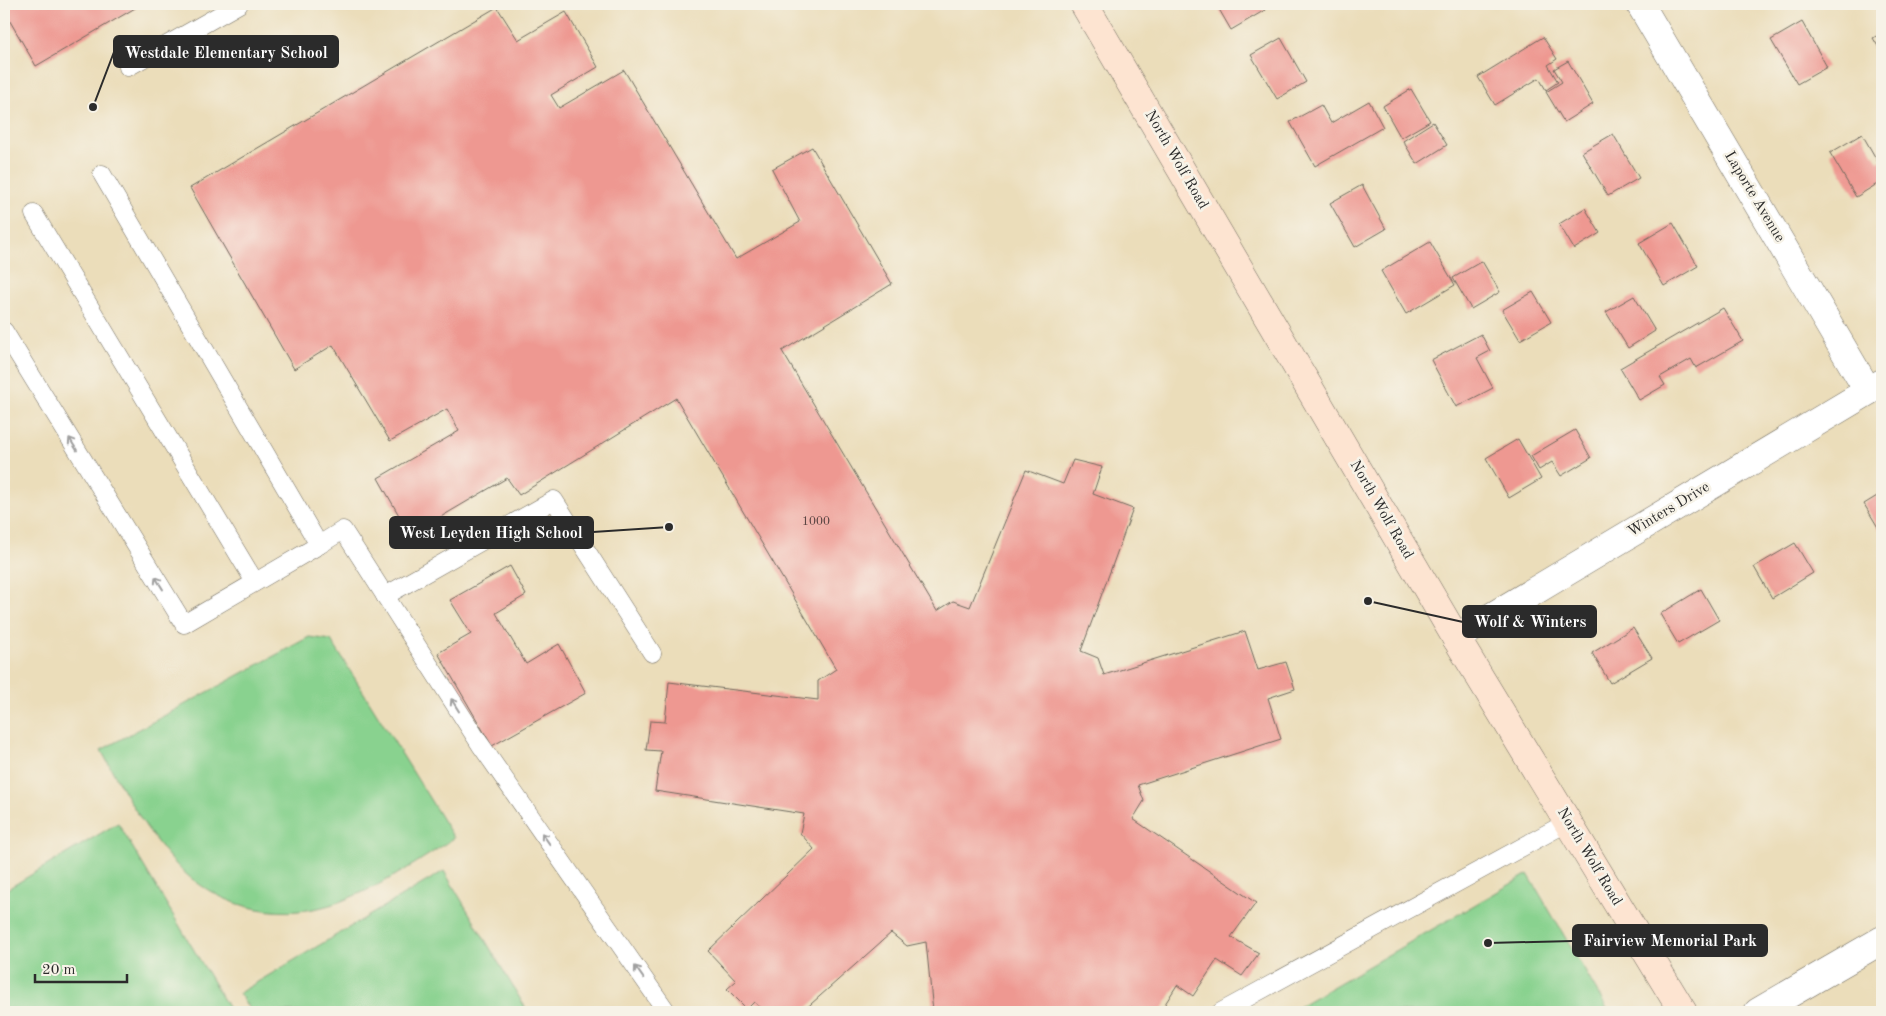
<svg xmlns="http://www.w3.org/2000/svg" width="1886" height="1016" font-family="'Old Standard TT',serif">
  <style>
    .green { fill: #89d28f; stroke: #5a7e5d }
    .building { fill: #ee9891 }
    .lines { fill: none; stroke-linecap: round; stroke-linejoin: round }
    .service-casing { stroke: #6e695d; stroke-width: 19 }
    .minor-casing { stroke: #6e695d; stroke-width: 29 }
    .secondary-casing { stroke: #6e695d; stroke-width: 29 }
    .service { stroke: #fff; stroke-width: 18 }
    .minor { stroke: #fff; stroke-width: 28 }
    .secondary { stroke: #fde4d1; stroke-width: 28 }
    .oneway { stroke: #a0a0a0 }
    .labels { text-anchor: middle; dominant-baseline: central; stroke-width: 5; stroke-linejoin: round; paint-order: stroke }
    .number-label { font-size: 12px; fill: #5c4644 }
    .street-label { font-size: 15px; fill: #2b2b2b; stroke: #f7f3e8 }
    .leader { fill: none; stroke: #2b2b2b; stroke-width: 2 }
    .callout-dot { fill: #2b2b2b; stroke: #f7f3e8; stroke-width: 2 }
    .callout { fill: #2b2b2b; stroke: #2b2b2b; stroke-width: 2 }
    .callout-label { font-size: 16px; text-anchor: middle; font-weight: bold; fill: #fff }
  </style>
  <rect width="100%" height="100%" fill="#f7f3e8"/>
  <filter id="ink" filterUnits="userSpaceOnUse"><feTurbulence type="fractalNoise" baseFrequency=".02" numOctaves="2"/><feDisplacementMap in="SourceGraphic" scale="10" xChannelSelector="R" yChannelSelector="G"/><feConvolveMatrix kernelMatrix="1 2 1 2 8 2 1 2 1" color-interpolation-filters="sRGB"/></filter>
  <filter id="wash" filterUnits="userSpaceOnUse"><feTurbulence type="fractalNoise" baseFrequency=".0096" numOctaves="4" result="noise"/><feDisplacementMap in="SourceGraphic" scale="20" xChannelSelector="R" yChannelSelector="G"/><feGaussianBlur stdDeviation="1.12" result="paint"/><feColorMatrix in="noise" values="0 0 0 0 0 0 0 0 0 0 0 0 0 0 0 0 0 1.4 0 .05"/><feComposite in="paint" operator="in"/></filter>
  <g filter="url(#wash)">
    <rect width="100%" height="100%" fill="#ebddba"/>
    <g class="green">
      <path d="M309,637L331,640L454,838C421,860 387,883 349,898C296,921 239,915 192,879C155,850 124,792 101,750Z"/>
      <polygon points="118,823 231,1012 4,1012 4,891"/>
      <polygon points="444,871 528,1012 251,1012 239,993"/>
      <polygon points="1528,874 1609,1012 1289,1012"/>
    </g>
    <g id="blocks">
      <g class="building">
        <polygon points="4,4 142,4 36,66 4,11"/>
        <polygon points="1216,4 1262,4 1265,10 1231,30"/>
        <polygon points="497,7 518,40 566,12 598,67 551,95 559,108 624,70 736,259 800,222 772,169 812,147 892,284 782,351 937,611 953,601 970,607 1026,470 1063,484 1073,460 1102,467 1093,494 1133,509 1081,651 1098,658 1104,675 1245,631 1258,670 1286,662 1295,689 1268,698 1281,739 1138,785 1144,801 1133,819 1256,903 1231,937 1259,953 1242,976 1217,960 1193,996 1177,985 1160,1012 933,1012 926,942 907,946 891,933 802,1012 766,1012 754,1002 747,1009 727,989 736,981 708,951 814,849 800,833 804,814 655,791 661,751 646,750 650,721 665,722 669,682 818,700 818,681 836,669 676,398 519,495 507,478 410,535 378,478 459,431 447,409 390,441 333,345 294,369 190,188"/>
        <polygon points="1802,22 1827,67 1797,84 1771,40"/>
        <polygon points="1882,33 1882,53 1873,38"/>
        <polygon points="1543,37 1557,59 1548,65 1558,82 1546,90 1539,78 1495,105 1478,77"/>
        <polygon points="1281,38 1306,82 1277,99 1251,55"/>
        <polygon points="1568,61 1593,104 1564,122 1546,92 1562,82 1554,69"/>
        <polygon points="1411,89 1430,121 1401,138 1383,106"/>
        <polygon points="1369,101 1383,127 1315,166 1290,122 1321,105 1331,123"/>
        <polygon points="1433,122 1447,145 1417,164 1403,141"/>
        <polygon points="1613,134 1639,178 1608,196 1582,152"/>
        <polygon points="1862,134 1878,162 1882,160 1882,181 1856,197 1830,153"/>
        <polygon points="1362,185 1386,229 1355,247 1330,203"/>
        <polygon points="1585,208 1600,233 1574,249 1559,224"/>
        <polygon points="1673,223 1698,266 1664,286 1639,243"/>
        <polygon points="1430,242 1455,285 1406,314 1381,271"/>
        <polygon points="1482,261 1500,292 1471,309 1453,278"/>
        <polygon points="1533,292 1551,322 1520,340 1502,310"/>
        <polygon points="1634,296 1655,331 1628,348 1606,312"/>
        <polygon points="1723,308 1743,341 1696,368 1691,359 1660,377 1665,385 1639,400 1620,368"/>
        <polygon points="1481,334 1490,351 1477,358 1493,388 1456,407 1431,360"/>
        <polygon points="1575,430 1591,458 1561,476 1552,462 1539,470 1531,456"/>
        <polygon points="1518,439 1541,479 1509,498 1486,458"/>
        <polygon points="1882,493 1882,534 1864,504"/>
        <polygon points="1795,543 1813,573 1772,598 1754,567"/>
        <polygon points="510,566 526,595 496,613 526,664 559,644 586,693 492,746 438,653 471,634 450,600"/>
        <polygon points="1701,589 1719,620 1678,644 1660,614"/>
        <polygon points="1633,628 1652,658 1610,683 1592,653"/>
      </g>
    </g>
  </g>
  <g filter="url(#ink)">
    <use href="#blocks" fill-opacity="0" stroke="#6e695d" stroke-width="1"/>
    <g class="lines">
      <g class="service-casing">
        <g id="service">
          <polyline points="128,67 239,4"/>
          <polyline points="34,214 255,582"/>
          <polyline points="4,331 184,624 319,545 102,174"/>
          <polyline points="319,545 343,530 480,744 667,1012"/>
          <polyline points="385,596 554,500 652,653"/>
          <polyline points="1221,1012 1568,822"/>
        </g>
      </g>
      <g class="minor-casing">
        <g id="minor">
          <polyline points="1640,4 1868,391"/>
          <polyline points="1456,638 1882,383"/>
          <polyline points="1758,1012 1882,940"/>
        </g>
      </g>
      <g class="secondary-casing">
        <polyline id="secondary" points="1084,4 1456,638 1683,1012"/>
      </g>
      <use href="#service" class="service"/>
      <use href="#minor" class="minor"/>
      <use href="#secondary" class="secondary"/>
    </g>
    <defs><path id="oneway-shaft" d="M-6 0H5M1.5-3L5.5 0L1.5 3" fill="none" stroke-width="1.6" stroke-linecap="round" stroke-linejoin="round" transform="scale(1.25)"/></defs>
    <g class="oneway">
      <use href="#oneway-shaft" transform="translate(73 444) rotate(-122)"/>
      <use href="#oneway-shaft" transform="translate(159 583) rotate(-122)"/>
      <use href="#oneway-shaft" transform="translate(455 705) rotate(-122)"/>
      <use href="#oneway-shaft" transform="translate(546 839) rotate(-125)"/>
      <use href="#oneway-shaft" transform="translate(639 972) rotate(-125)"/>
    </g>
  </g>
  <g class="labels">
    <g class="number-label">
      <text x="816" y="522">1000</text>
    </g>
    <g class="street-label">
      <text transform="translate(1176 160) rotate(60)">North Wolf Road</text>
      <text transform="translate(1754 197) rotate(59)">Laporte Avenue</text>
      <text transform="translate(1381 510) rotate(60)">North Wolf Road</text>
      <text transform="translate(1669 510) rotate(-31)">Winters Drive</text>
      <text transform="translate(1589 857) rotate(59)">North Wolf Road</text>
    </g>
  </g>
  <path class="leader" d="M93 107L114 52M669 527L593 532M1368 601L1463 622M1488 943L1573 941"/>
  <g class="callout-dot">
    <circle cx="93" cy="107" r="5"/>
    <circle cx="669" cy="527" r="5"/>
    <circle cx="1368" cy="601" r="5"/>
    <circle cx="1488" cy="943" r="5"/>
  </g>
  <g class="callout">
    <rect x="114" y="36" width="224" height="31" rx="5"/>
    <rect x="390" y="517" width="203" height="31" rx="5"/>
    <rect x="1463" y="606" width="133" height="31" rx="5"/>
    <rect x="1573" y="925" width="194" height="31" rx="5"/>
  </g>
  <g class="callout-label">
    <text x="226" y="58">Westdale Elementary School</text>
    <text x="491" y="538">West Leyden High School</text>
    <text x="1530" y="627">Wolf &amp; Winters</text>
    <text x="1670" y="946">Fairview Memorial Park</text>
  </g>
  <rect width="1886" height="1016" fill="none" stroke="#f7f3e8" stroke-width="20"/>
  <path d="M35 974v8h92v-8" fill="none" stroke="#2b2b2b" stroke-width="2.5"/>
  <text x="42" y="974" font-size="15" fill="#2b2b2b" stroke="#f7f3e8" stroke-width="4" paint-order="stroke">20 m</text>
</svg>
